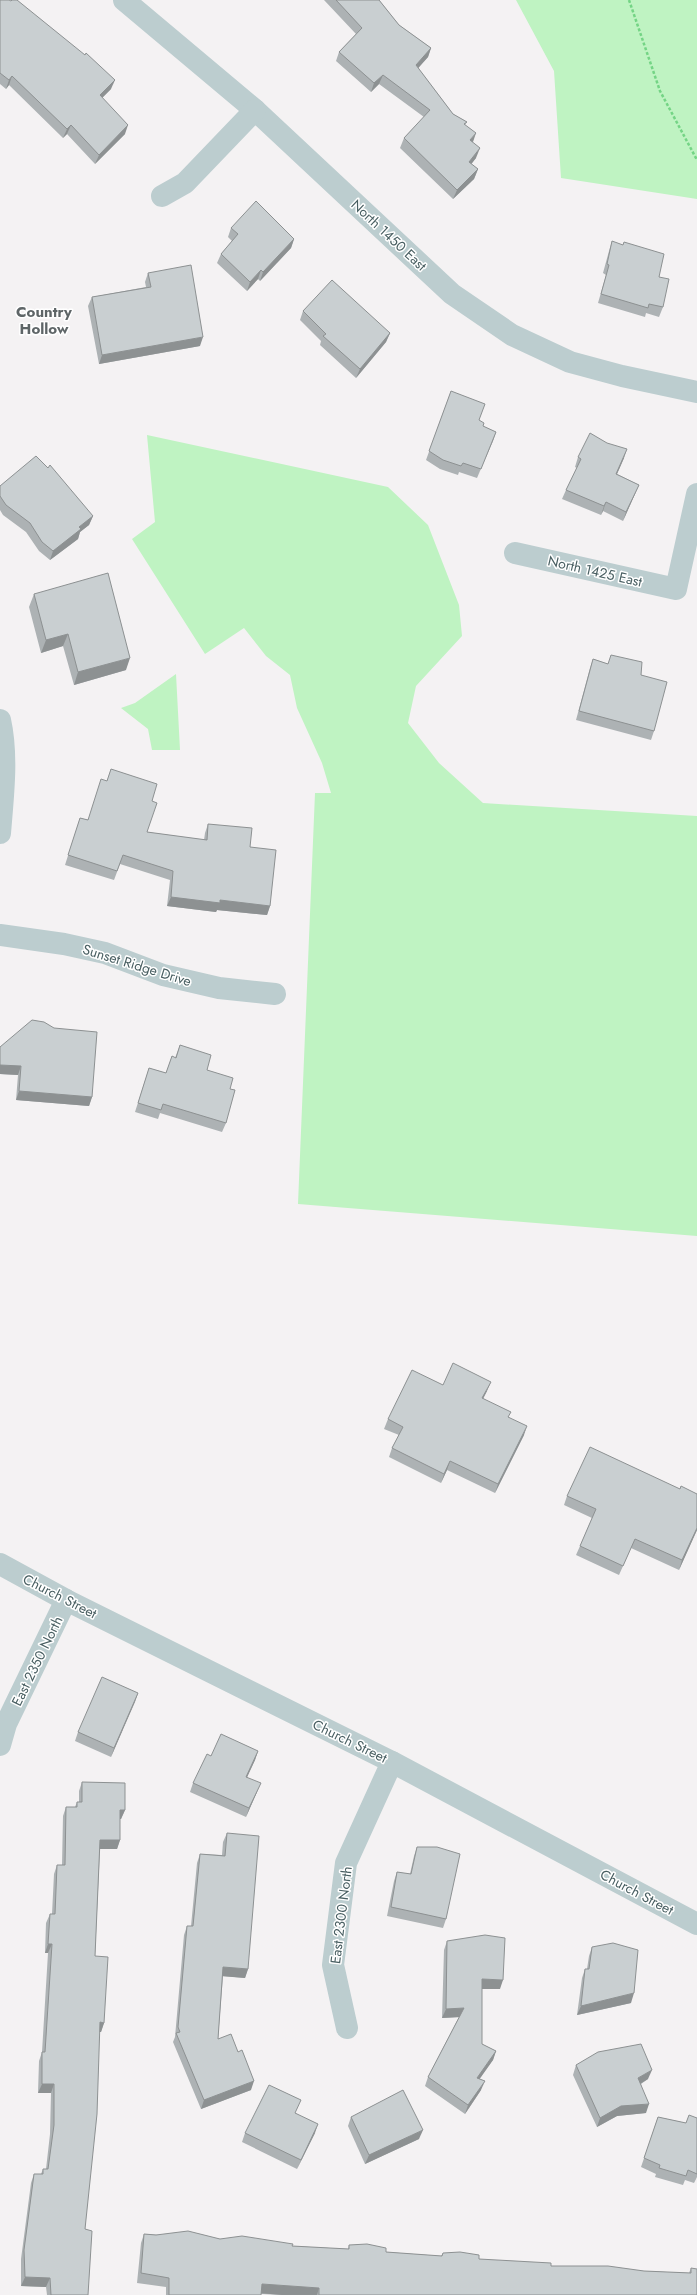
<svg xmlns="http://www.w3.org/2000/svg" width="697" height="2295" font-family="Jost,sans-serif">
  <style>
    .green { fill: #bff3c2 }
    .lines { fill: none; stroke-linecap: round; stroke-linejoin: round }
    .path { stroke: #74d485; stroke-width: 2.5; stroke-dasharray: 3 2; stroke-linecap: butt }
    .minor { stroke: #bccdcf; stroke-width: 22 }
    .wall { fill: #adb2b4 }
    .shaded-wall { fill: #8d9192 }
    .building { fill: #c9cfd1; stroke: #8d9192 }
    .labels { text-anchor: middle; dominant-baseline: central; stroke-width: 3; stroke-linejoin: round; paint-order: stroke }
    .street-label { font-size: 14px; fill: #485e61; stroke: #fff }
    .neighbourhood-label { font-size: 15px; font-weight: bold; fill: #5e6567; stroke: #fff }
  </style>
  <rect width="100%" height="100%" fill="#f4f2f3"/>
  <g class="green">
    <polygon points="516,0 697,0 697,199 561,178 554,71"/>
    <polygon points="147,435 388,487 428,525 459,605 462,636 416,686 408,723 439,763 483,803 697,816 697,1236 298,1204 315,793 331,793 322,763 297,708 290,675 266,656 244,628 205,654 132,539 155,522"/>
    <polygon points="176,674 180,750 152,750 148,729 121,708 135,703"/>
  </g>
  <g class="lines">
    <polyline class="path" points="629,0 660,91 697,160"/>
    <g class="minor">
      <polyline points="124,0 255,110 452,294 512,335 570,362 622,376 697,392"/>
      <polyline points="162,196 185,183 255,110"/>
      <polyline points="515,553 676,589 697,494"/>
      <path d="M0,720C8,756 3,796 0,833"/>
      <polyline points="0,935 64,944 105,953 163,975 219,988 275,994"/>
      <polyline points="0,1564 66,1600 392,1762 697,1924"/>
      <polyline points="0,1745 6,1724 66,1600"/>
      <polyline points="347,2028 333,1965 346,1863 392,1762"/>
    </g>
  </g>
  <g class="wall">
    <polygon points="0,0 111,89 102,98 125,134 95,164 67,134 63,138 9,85 6,89 0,84"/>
    <polygon points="324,0 379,0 399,25 431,48 428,57 418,68 453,114 467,122 465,125 472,142 476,158 471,164 478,169 474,179 453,199 400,148 404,138 424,117 379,84 371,92 336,61 339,52 356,34"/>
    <polygon points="231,228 294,239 291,248 260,281 258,279 247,291 217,263 221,254 232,241 228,237"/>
    <polygon points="612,241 659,277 663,307 659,317 646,313 645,317 598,303 606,275 603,273 609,251"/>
    <polygon points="148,273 200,346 99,364 88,306 92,297 146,287 145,282"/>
    <polygon points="303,311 390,333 386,342 356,378 320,345 321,341 300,320"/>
    <polygon points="451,391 479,420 483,426 496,432 477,478 459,472 458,475 440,469 426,460"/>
    <polygon points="578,457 624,458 617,474 639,485 623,521 603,511 601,515 562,499 566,490 577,468 575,467"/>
    <polygon points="0,486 93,516 89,525 80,532 78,539 50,560 39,551 26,532 3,515 0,510"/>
    <polygon points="34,594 126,670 74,685 63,646 41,653 29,607"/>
    <polygon points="593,659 641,675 654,731 651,740 576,720 590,668"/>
    <polygon points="111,769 152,801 147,832 204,840 205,833 208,824 250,847 270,906 267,915 217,910 216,912 167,906 170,880 120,864 114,880 65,865 80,818 88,820 107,781"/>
    <polygon points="180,1045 207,1070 230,1089 226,1123 222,1132 160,1113 158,1119 135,1112 149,1068 166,1073 172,1056 175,1058"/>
    <polygon points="0,1047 92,1097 89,1106 16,1100 18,1075 0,1074"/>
    <polygon points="443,1385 487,1391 483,1398 509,1417 524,1435 495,1493 447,1470 441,1483 389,1457 392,1448 399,1435 384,1429 388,1419"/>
    <polygon points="680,1489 697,1494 697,1530 679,1570 631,1548 619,1575 576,1555 580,1546 592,1518 564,1505 567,1496"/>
    <polygon points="138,1693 111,1757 75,1741 78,1732"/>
    <polygon points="258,1751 255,1760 247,1777 257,1792 246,1817 190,1792 193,1783 211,1756"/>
    <polygon points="82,1782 125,1810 121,1819 120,1819 120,1840 117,1849 100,1849 95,1956 104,2023 101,2032 99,2032 85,2229 88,2295 47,2295 46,2287 21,2286 21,2259 31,2183 34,2174 41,2174 43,2169 46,2169 50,2134 51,2093 38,2093 39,2061 42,2052 48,1953 45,1953 46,1923 50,1914 52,1914 54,1874 57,1865 62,1865 63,1816 66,1807 75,1807 77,1802 79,1802 79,1791"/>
    <polygon points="227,1833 248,1969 245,1978 223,1976 218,2039 251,2090 201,2109 173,2042 175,2037 184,1935 187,1926 191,1926 197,1863 200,1854 222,1855 223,1842"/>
    <polygon points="417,1847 446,1919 443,1928 387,1916 394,1881 397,1872 410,1874 414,1856"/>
    <polygon points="447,1941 500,1989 482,1989 482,2044 496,2051 493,2060 479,2079 481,2090 465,2114 425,2086 428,2077 459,2017 442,2018 444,1950"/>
    <polygon points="592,1947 631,2003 577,2015 582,1978 585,1969 587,1969 589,1956"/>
    <polygon points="576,2065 648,2079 641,2084 646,2113 617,2116 597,2127 573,2075"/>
    <polygon points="296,2113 315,2133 297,2169 242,2142 245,2133"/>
    <polygon points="351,2117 419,2139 365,2164 348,2126"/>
    <polygon points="658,2117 686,2123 697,2118 697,2177 694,2183 685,2180 683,2185 655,2177 656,2174 641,2167"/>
    <polygon points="144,2234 220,2239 292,2246 348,2249 349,2245 386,2252 441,2256 443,2253 479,2259 551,2266 644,2271 689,2273 691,2268 697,2295 282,2295 261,2294 261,2295 166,2295 166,2287 137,2283 141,2243"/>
  </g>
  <g class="shaded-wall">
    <polygon points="431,48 428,57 413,74 416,65"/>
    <polygon points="383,75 379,84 371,92 374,83"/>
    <polygon points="12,76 9,85 6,89 9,80"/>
    <polygon points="115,80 111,89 96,104 100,95"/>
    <polygon points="71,125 67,134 63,138 67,129"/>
    <polygon points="128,125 125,134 95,164 99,155"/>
    <polygon points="476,133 473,142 467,150 470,140"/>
    <polygon points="480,148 476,158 466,171 469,162"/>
    <polygon points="478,169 474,179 453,199 457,190"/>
    <polygon points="294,239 291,248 260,281 263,272"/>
    <polygon points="261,270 258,279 247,291 250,282"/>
    <polygon points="390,333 386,342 356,378 360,369"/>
    <polygon points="203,337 200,346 99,364 102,355"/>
    <polygon points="496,432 493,441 477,478 481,469"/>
    <polygon points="627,449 624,458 613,483 616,474"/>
    <polygon points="639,485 623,521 626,512"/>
    <polygon points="606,502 603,511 601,515 604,506"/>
    <polygon points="93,516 89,525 80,532 78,539 50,560 53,551 79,527"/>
    <polygon points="68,634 63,646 41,653 46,640"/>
    <polygon points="130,658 126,670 74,685 78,672"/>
    <polygon points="171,897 220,900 270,906 267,915 217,910 216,912 167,906"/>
    <polygon points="0,1065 21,1066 18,1075 0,1074"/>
    <polygon points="19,1091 92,1097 89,1106 16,1100"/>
    <polygon points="491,1382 487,1391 479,1407 482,1398"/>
    <polygon points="527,1426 524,1435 495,1493 498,1484"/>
    <polygon points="450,1461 447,1470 441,1483 444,1474"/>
    <polygon points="697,1528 697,1530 679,1570 682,1560"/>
    <polygon points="138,1693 135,1702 111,1757 114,1748"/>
    <polygon points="258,1751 255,1760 243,1786 246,1777"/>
    <polygon points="261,1783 257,1792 246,1817 249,1808"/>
    <polygon points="120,1810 125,1810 121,1819 117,1819"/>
    <polygon points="100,1840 120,1840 117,1849 97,1849"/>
    <polygon points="48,1944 52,1944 48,1953 45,1953"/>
    <polygon points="223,1967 248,1969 245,1978 220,1976"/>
    <polygon points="482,1979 503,1980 500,1989 479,1989"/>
    <polygon points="634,1993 631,2003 577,2015 581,2006"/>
    <polygon points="464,2008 461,2017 442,2018 446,2009"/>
    <polygon points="100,2022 104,2023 101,2032 96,2032"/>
    <polygon points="496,2051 493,2060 474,2087 477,2078"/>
    <polygon points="652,2070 648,2079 635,2087 638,2078"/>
    <polygon points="254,2081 251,2090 201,2109 204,2100"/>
    <polygon points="485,2081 481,2090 465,2114 468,2105"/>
    <polygon points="42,2084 54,2084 51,2093 38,2093"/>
    <polygon points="649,2104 646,2113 617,2116 597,2127 600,2118 621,2106"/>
    <polygon points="318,2124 315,2133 297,2169 301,2160"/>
    <polygon points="423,2130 419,2139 365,2164 369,2155"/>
    <polygon points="25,2277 50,2278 46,2287 21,2286"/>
    <polygon points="262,2284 319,2288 317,2295 282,2295 258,2293"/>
  </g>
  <g class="building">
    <polygon points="0,0 9,0 11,1 12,0 17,0 85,55 86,53 115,80 100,95 128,125 99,155 71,125 67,129 12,76 9,80 0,73"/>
    <polygon points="336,0 379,0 399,25 431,48 416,65 453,114 467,122 464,124 476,133 470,140 480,148 469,162 478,169 457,190 404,138 430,110 383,75 374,83 339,52 362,28"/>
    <polygon points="256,201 294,239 263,272 261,270 250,282 221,254 238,234 231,228"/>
    <polygon points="612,241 623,245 624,242 664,254 659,277 669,279 663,307 649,304 648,308 601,294 609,265 607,264"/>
    <polygon points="191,265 203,337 102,355 92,297 151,287 148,273"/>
    <polygon points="332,280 390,333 360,369 323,336 326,334 303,311"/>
    <polygon points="451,391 485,404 479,420 484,423 483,426 496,432 481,469 463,463 461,466 443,460 429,451"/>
    <polygon points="590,433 607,443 627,449 616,474 639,485 626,512 606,502 604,506 566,490 581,459 578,457"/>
    <polygon points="36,456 48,468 50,465 93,516 79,527 81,529 53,551 42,542 30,523 6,505 0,496 0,486"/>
    <polygon points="108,573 130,658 78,672 68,634 46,640 34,594"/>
    <polygon points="611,655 642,662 641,675 667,682 654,731 579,711 593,659 608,664"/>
    <polygon points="111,769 157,784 152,801 157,803 147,832 207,840 208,824 252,828 250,847 276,850 270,906 220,900 220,903 171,897 173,871 123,855 117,871 68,855 80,818 88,820 101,779 107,781"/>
    <polygon points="32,1020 44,1022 54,1028 97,1032 92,1097 19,1091 21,1066 0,1065 0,1047"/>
    <polygon points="180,1045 211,1055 207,1070 233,1078 230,1089 235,1090 226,1123 163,1104 161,1110 138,1103 149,1068 166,1073 172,1056 176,1058"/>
    <polygon points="453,1363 491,1382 482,1398 511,1412 508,1417 527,1426 498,1484 450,1461 444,1474 392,1448 403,1427 388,1419 412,1370 443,1385"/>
    <polygon points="590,1447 680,1489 681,1486 697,1494 697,1528 682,1560 635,1539 623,1566 580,1546 596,1509 567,1496"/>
    <polygon points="102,1677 138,1693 114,1748 78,1732"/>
    <polygon points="221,1734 258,1751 246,1777 261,1783 249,1808 193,1783 207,1754 211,1756"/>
    <polygon points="82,1782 125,1783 125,1810 120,1810 120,1840 100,1840 95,1956 108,1957 104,2023 100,2022 97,2114 85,2229 92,2231 88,2295 51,2295 50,2278 25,2277 24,2250 34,2174 43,2174 43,2169 48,2169 54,2125 54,2084 42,2084 42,2052 45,2052 52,1944 48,1944 50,1914 55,1914 57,1865 65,1865 66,1807 77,1807 77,1802 82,1802"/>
    <polygon points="227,1833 259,1836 248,1969 223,1967 218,2039 231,2034 238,2052 242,2050 254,2081 204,2100 176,2033 180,2032 178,2027 187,1926 193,1926 200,1854 225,1856"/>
    <polygon points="417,1847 437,1847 460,1854 446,1919 391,1907 397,1872 411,1874"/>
    <polygon points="485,1935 505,1938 503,1980 482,1979 482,2044 496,2051 477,2078 485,2081 468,2105 428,2077 464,2008 446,2009 447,1941"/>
    <polygon points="613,1943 638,1950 634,1993 581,2006 585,1969 589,1969 592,1947"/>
    <polygon points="641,2044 652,2070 638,2078 649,2104 621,2106 600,2118 576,2065 598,2052"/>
    <polygon points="269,2085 301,2100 295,2113 318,2124 301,2160 245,2133"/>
    <polygon points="403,2090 423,2130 369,2155 351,2117"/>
    <polygon points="689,2115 697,2118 697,2174 688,2170 686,2176 659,2168 660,2165 644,2158 658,2117 686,2123"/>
    <polygon points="188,2231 220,2239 242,2236 293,2244 292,2246 349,2249 349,2245 367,2244 386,2248 386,2252 442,2256 443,2253 460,2252 479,2255 479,2259 551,2263 551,2266 608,2266 644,2271 691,2273 691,2268 697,2269 697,2295 319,2295 319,2288 262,2284 261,2295 169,2295 169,2278 141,2273 144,2234 156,2235"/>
  </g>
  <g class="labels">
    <g class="street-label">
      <text transform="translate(389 235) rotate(43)">North 1450 East</text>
      <text transform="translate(595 571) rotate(13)">North 1425 East</text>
      <text transform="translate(137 965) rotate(17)">Sunset Ridge Drive</text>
      <text transform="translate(60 1596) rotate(27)">Church Street</text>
      <text transform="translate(37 1661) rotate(-64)">East 2350 North</text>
      <text transform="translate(350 1741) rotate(26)">Church Street</text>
      <text transform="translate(637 1892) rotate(28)">Church Street</text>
      <text transform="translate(341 1915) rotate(-83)">East 2300 North</text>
    </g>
    <g class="neighbourhood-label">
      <text x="44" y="312">Country<tspan x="44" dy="17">Hollow</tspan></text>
    </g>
  </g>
</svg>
